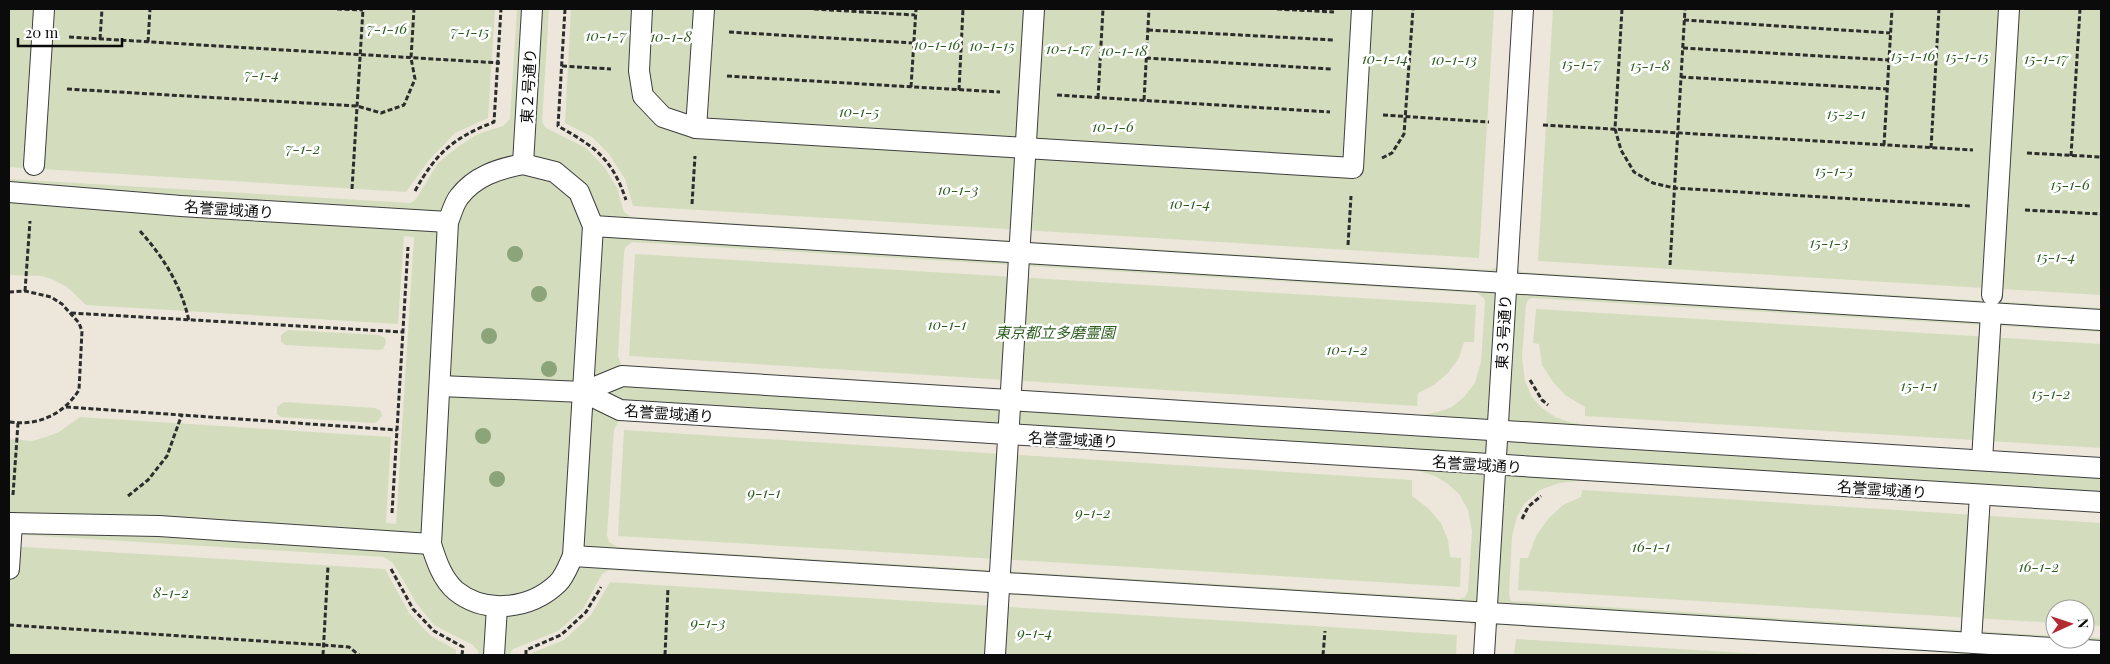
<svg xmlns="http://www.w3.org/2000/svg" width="2110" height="664" font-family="'Playfair Display','Noto Sans JP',serif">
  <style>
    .cemetery { fill: #d3ddbd; fill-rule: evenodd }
    .plaza { fill: #ece7da; fill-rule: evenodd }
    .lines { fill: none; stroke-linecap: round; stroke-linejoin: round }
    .lane-casing { stroke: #3e3e3e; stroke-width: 22 }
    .path { stroke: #2d2d2d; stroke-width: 3; stroke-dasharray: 5 2.5; stroke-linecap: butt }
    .lane { stroke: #fff; stroke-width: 20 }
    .tree { fill: #8ba47a }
    .labels { text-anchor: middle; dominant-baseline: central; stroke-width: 5; stroke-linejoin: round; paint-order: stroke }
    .park-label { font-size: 15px; font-style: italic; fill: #2d5e1f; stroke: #fff }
    .street-label { font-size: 15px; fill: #0b0b0b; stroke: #fff }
  </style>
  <rect width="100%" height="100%" fill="#fefae9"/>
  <path class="cemetery" d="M9,9H2101V655H9ZM2055,609H2085V639H2055Z"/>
  <g class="plaza">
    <polygon points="495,9 517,9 510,119 503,126 478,134 459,146 438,163 416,199 411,203 9,179 9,167 406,192 429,160 455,133 488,118"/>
    <polygon points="549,9 571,9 565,123 592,137 609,154 625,179 633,206 1479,258 1494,9 1514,9 1497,267 1490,270 631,217 624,212 617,188 605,168 586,148 546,128 542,122"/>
    <polygon points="1531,9 1553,9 1538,261 2101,295 2101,308 1521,272 1517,268"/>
    <path d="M404,236L414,237L396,524L386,523L391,437L80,417L59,432L46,437L32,441L9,439V275L42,276L54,280L67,287L86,305L398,324ZM288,330L379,335L385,338L386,343L383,349L378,350L285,345L281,341V335ZM284,402L375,408L381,411L382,416L378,421L374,423L281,417L277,414V407Z"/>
    <path d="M632,242L1477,293L1484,298L1485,302L1481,362L1475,383L1464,397L1452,407L1438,412L1416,416L624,367L621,365L618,356L624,253L625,248ZM635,254L1476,305L1474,342H1464L1459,358L1448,373L1434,385L1418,393L1417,406L629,356Z"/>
    <polygon points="1532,298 2101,332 2101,344 1536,309 1533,343 1539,344 1542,365 1553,382 1565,395 1585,407 1585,416 2101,448 2101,459 1591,427 1566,421 1555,417 1542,408 1532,397 1525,381 1522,358 1526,305 1528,300"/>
    <path d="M625,420L1412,469L1435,476L1448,484L1459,494L1468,510L1472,531L1468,591L1465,597L1459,599L617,547L609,542L607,535L614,430L618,422ZM624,430L1412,480V496L1428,508L1441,523L1448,540L1450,557L1461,558L1460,587L618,536Z"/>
    <polygon points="1588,480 2101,512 2101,523 1582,490 1581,497 1563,505 1548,519 1536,536 1528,558 1520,558 1518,590 2055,623 2055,636 1511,601 1509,593 1512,536 1517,517 1524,504 1540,490 1559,483"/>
    <polygon points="9,534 384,557 393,563 417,604 434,625 473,645 478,651 479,655 456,655 456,650 431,636 409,613 385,569 9,546"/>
    <polygon points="609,570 1470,623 1476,627 1475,655 1456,655 1457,635 610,582 591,615 564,640 532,653 532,655 509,655 513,649 558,631 583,609 602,574"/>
    <polygon points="1499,625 1502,625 1981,655 1777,655 1516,639 1514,655 1493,655 1496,628"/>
    <polygon points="2085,625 2101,626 2101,638 2085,637"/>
  </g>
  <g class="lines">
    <g class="lane-casing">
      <g id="lane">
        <polyline points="642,9 639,71 643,96 663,117 696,128 1353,168 1362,9"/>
        <polyline points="696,128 704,9"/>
        <path d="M523,164L555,172L579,192L593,226L573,556C569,564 565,576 558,583C531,609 486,615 456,591C442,579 436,560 431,544L448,222C451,215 454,203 459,197C475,176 498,169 523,164Z"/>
        <polyline points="523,164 532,9"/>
        <polyline points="34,165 44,9"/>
        <polyline points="9,192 181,206 448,222"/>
        <polyline points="593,226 2101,320"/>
        <polyline points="1992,295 2009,9"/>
        <polyline points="440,386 583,392 620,410 2101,502"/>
        <polyline points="583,392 622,376 2101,468"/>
        <polyline points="1982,460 1991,313"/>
        <polyline points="9,523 159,526 431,544"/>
        <polyline points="573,556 2101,651"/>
        <polyline points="9,569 12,523"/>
        <polyline points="1971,642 1980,495"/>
        <polyline points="494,655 497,607"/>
        <polyline points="995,655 1034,9"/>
        <polyline points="1484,655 1523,9"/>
      </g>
    </g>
    <g class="path">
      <polyline points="337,9 363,10"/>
      <path d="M565,9L558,126C595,147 612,158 626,200"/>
      <polyline points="814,9 915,15"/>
      <polyline points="1277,9 1334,12"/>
      <polyline points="1622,9 1615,129 1621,150 1634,172 1653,183 1674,188 1971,206"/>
      <polyline points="1684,20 1890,33"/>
      <polyline points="1148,30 1333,40"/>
      <polyline points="729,32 913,43"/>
      <polyline points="69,37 500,63"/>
      <polyline points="100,39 102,9"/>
      <polyline points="148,42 150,9"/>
      <polyline points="1683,48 1889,60"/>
      <polyline points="1146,58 1331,69"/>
      <polyline points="562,66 611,69"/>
      <polyline points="727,76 1000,92"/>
      <polyline points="1681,77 1887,89"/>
      <polyline points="911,87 916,9"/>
      <polyline points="67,89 357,106 381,113 404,105 415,79 411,58 414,9"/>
      <polyline points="959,90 963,9"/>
      <polyline points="1057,95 1330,112"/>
      <polyline points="1098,98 1103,9"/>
      <polyline points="1144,100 1149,9"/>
      <polyline points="1383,115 1489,122"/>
      <polyline points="1543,125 1973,150"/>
      <polyline points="1884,145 1892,9"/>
      <polyline points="1931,148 1939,9"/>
      <polyline points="2027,153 2101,157"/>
      <polyline points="2071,156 2080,9"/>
      <polyline points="1382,158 1392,153 1404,134 1413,9"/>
      <polyline points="352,189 363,9"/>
      <path d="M415,191C436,153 453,138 494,122L501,9"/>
      <polyline points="692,204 695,156"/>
      <polyline points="2025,210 2101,214"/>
      <path d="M140,231C164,258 181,285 189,321"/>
      <polyline points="1348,245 1351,196"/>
      <polyline points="1670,265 1685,9"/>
      <polyline points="25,291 30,221"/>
      <path d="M9,292L25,291L51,297L62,304L79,323L82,331L79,390C63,415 38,426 9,422"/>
      <polyline points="71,313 403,332"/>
      <polyline points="1530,380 1542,400 1548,405"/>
      <polyline points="66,407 397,430"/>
      <polyline points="13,495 18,423"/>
      <polyline points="128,496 148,480 167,456 182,414"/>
      <polyline points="392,513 408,247"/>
      <polyline points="1522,519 1528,507 1541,496"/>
      <polyline points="391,569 413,609 434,631 463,647 462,655"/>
      <polyline points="9,625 323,645 349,647 359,655"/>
      <polyline points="323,655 328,566"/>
      <polyline points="526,655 526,650 561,635 586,612 601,587"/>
      <polyline points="665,655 668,588"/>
      <polyline points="1323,655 1325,631"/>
    </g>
    <use href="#lane" class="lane"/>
  </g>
  <g class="tree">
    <circle cx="515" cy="254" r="8"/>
    <circle cx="539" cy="294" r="8"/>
    <circle cx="489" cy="336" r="8"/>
    <circle cx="549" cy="369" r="8"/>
    <circle cx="483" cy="436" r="8"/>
    <circle cx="497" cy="479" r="8"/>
  </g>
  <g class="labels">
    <g class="park-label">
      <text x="387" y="28">7-1-16</text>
      <text x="470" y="31">7-1-15</text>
      <text x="606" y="35">10-1-7</text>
      <text x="671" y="36">10-1-8</text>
      <text x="937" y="44">10-1-16</text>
      <text x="992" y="45">10-1-15</text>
      <text x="1069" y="48">10-1-17</text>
      <text x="1124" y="50">10-1-18</text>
      <text x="1913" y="55">15-1-16</text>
      <text x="1967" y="56">15-1-15</text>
      <text x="1385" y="58">10-1-14</text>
      <text x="2046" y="58">15-1-17</text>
      <text x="1454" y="59">10-1-13</text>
      <text x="1581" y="63">15-1-7</text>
      <text x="1650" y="65">15-1-8</text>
      <text x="262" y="74">7-1-4</text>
      <text x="859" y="111">10-1-5</text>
      <text x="1846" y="113">15-2-1</text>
      <text x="1113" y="126">10-1-6</text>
      <text x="303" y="148">7-1-2</text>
      <text x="1834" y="170">15-1-5</text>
      <text x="2070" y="184">15-1-6</text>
      <text x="958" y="189">10-1-3</text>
      <text x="1190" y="203">10-1-4</text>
      <text x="1829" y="242">15-1-3</text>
      <text x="2056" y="256">15-1-4</text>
      <text x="947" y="324">10-1-1</text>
      <text x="1055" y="332">東京都立多磨霊園</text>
      <text x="1347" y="349">10-1-2</text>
      <text x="1919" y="385">15-1-1</text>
      <text x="2051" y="393">15-1-2</text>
      <text x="764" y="492">9-1-1</text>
      <text x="1093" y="512">9-1-2</text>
      <text x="1651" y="546">16-1-1</text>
      <text x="2039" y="566">16-1-2</text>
      <text x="171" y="592">8-1-2</text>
      <text x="708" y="622">9-1-3</text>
      <text x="1035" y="632">9-1-4</text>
    </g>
    <g class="street-label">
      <text transform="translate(528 86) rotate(-87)">東２号通り</text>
      <text transform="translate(229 209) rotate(4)">名誉霊域通り</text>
      <text transform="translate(1503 332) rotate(-87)">東３号通り</text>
      <text transform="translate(669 413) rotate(4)">名誉霊域通り</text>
      <text transform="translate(1073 439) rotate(3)">名誉霊域通り</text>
      <text transform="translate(1477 464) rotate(4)">名誉霊域通り</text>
      <text transform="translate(1882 489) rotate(4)">名誉霊域通り</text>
    </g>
  </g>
  <rect width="2110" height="664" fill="none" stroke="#0b0b0b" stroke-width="20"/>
  <g transform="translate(2070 624) rotate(87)"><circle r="24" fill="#ffffff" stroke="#9d9d9d"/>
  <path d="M0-4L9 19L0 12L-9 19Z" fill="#b22b32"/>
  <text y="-8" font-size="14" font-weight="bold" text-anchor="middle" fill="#0b0b0b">N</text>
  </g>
  <path d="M18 38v8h104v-8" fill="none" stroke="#0b0b0b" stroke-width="2.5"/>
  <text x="25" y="38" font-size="15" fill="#0b0b0b" stroke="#ffffff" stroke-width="4" paint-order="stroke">20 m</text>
</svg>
